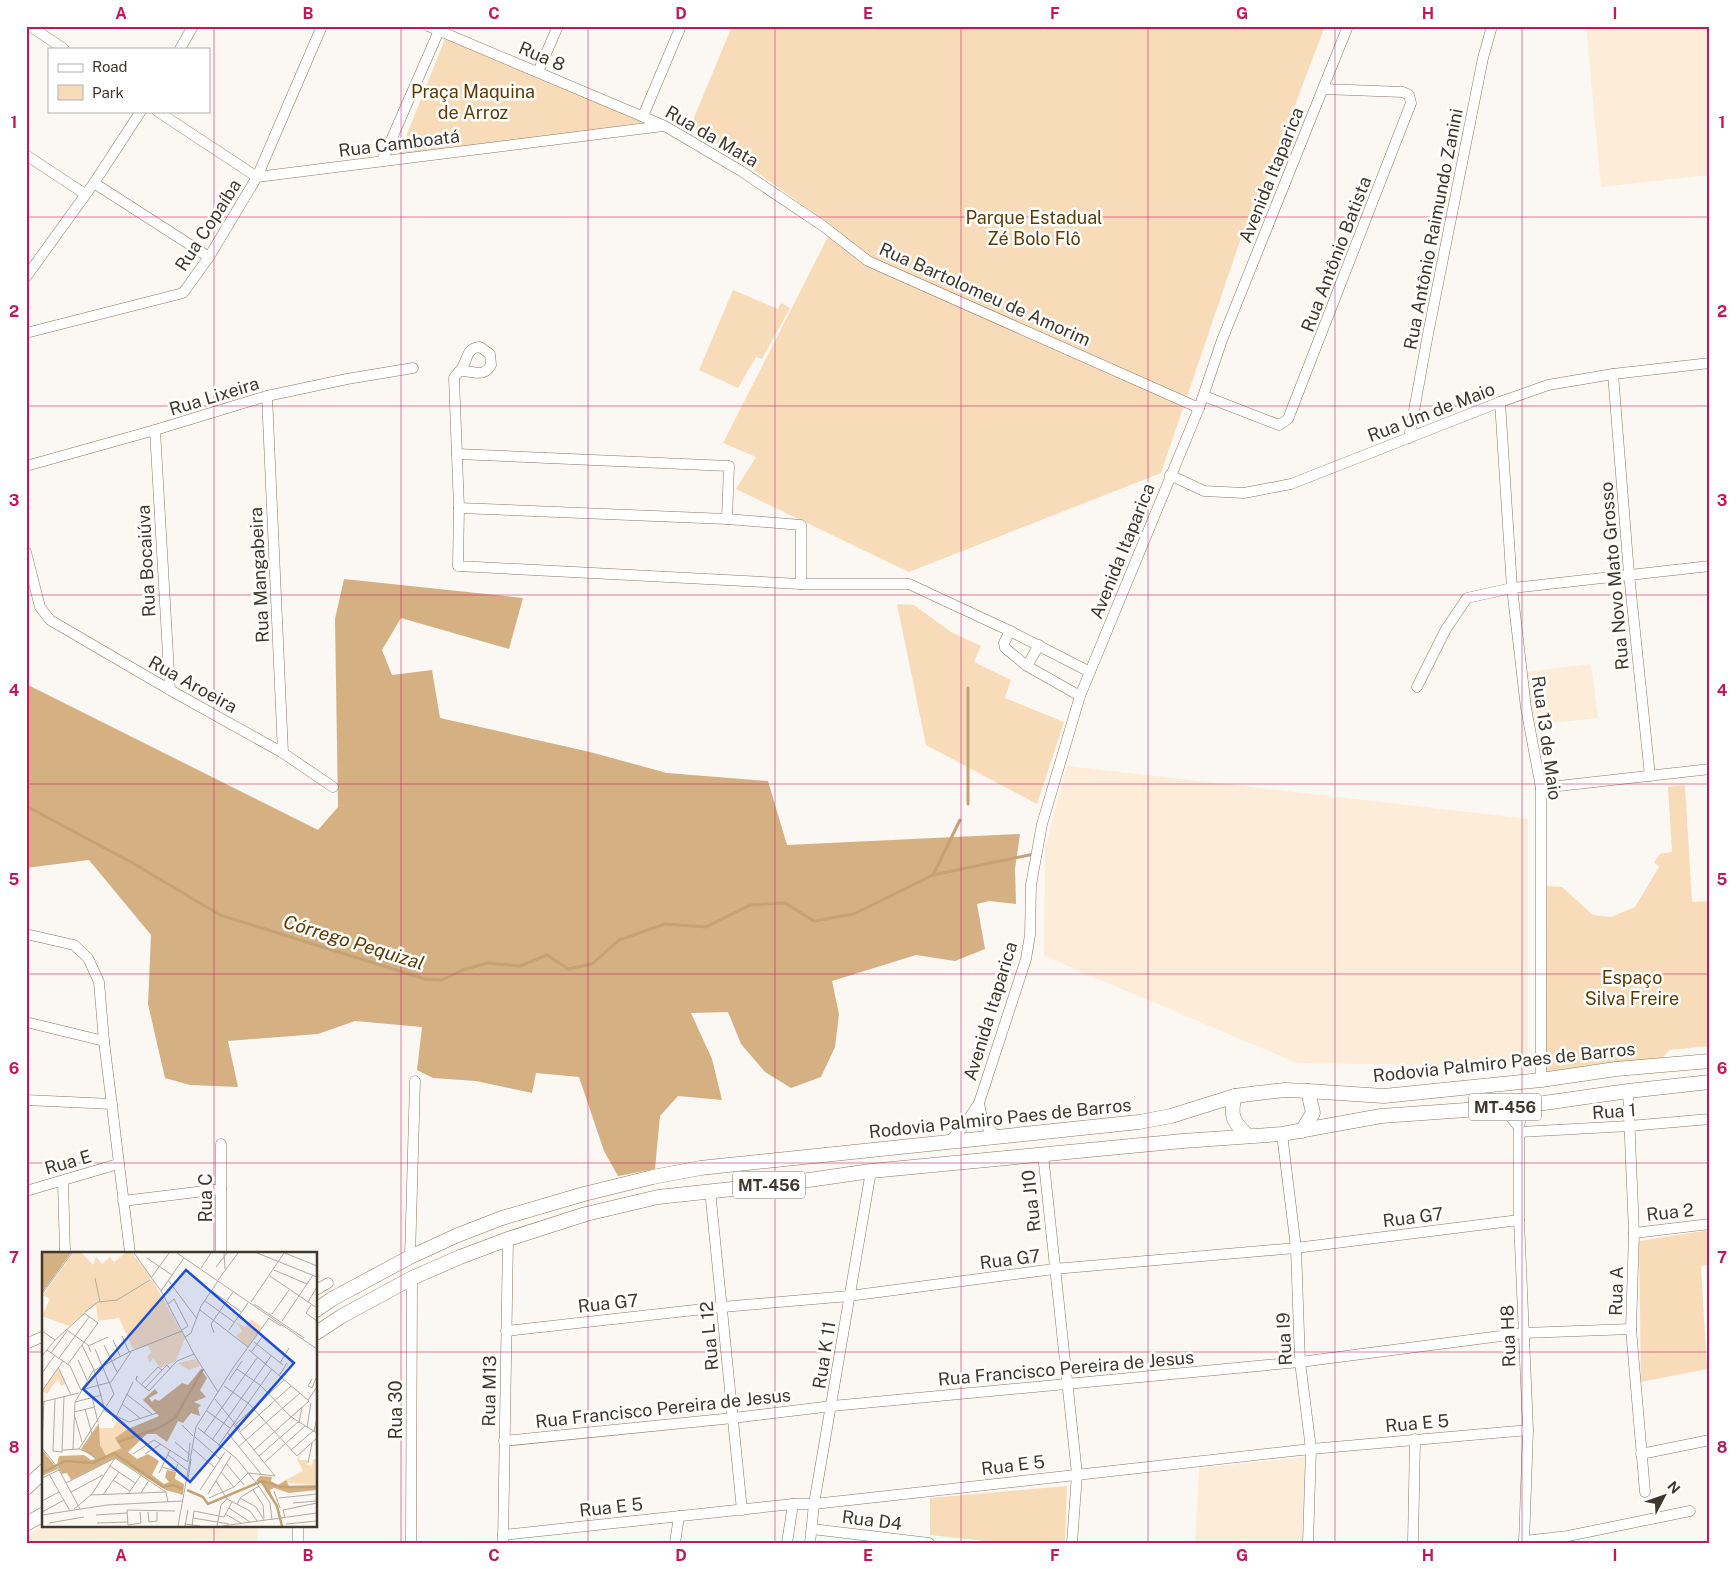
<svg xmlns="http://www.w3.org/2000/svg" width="1736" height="1569" font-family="'Public Sans',sans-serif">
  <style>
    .built { fill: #fdecd8 }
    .green { fill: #f8dcb9 }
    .forest { fill: #d4b082 }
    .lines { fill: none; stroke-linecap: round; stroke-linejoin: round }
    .stream { stroke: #c5a274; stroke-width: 3 }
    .minor-casing { stroke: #8c7860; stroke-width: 11 }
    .major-casing { stroke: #8c7860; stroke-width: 15 }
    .minor { stroke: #fff; stroke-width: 10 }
    .major { stroke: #fff; stroke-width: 14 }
    .grid { fill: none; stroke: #c2185b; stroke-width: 1; stroke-opacity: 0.55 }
    .labels { text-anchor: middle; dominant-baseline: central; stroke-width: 5; stroke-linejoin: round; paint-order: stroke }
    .shield { fill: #fff; stroke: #79746c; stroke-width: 1 }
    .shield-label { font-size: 16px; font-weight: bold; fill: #40382d }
    .street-label { font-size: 18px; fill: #40382d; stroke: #fff }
    .park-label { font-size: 18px; fill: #5d3b00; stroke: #fff }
    .water-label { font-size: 19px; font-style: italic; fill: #5d3a00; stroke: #fff }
    .inset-river { fill: none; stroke: #c5a274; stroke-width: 2.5 }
    .inset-road { fill: none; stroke: #b0aba3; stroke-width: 1 }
    .view { fill: #1d4ed8; fill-opacity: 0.15; stroke: #1d4ed8; stroke-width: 2.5 }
    .inset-edge { fill: none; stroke: #40382d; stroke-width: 2.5 }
    .neatline { fill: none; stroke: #c2185b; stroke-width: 2 }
    .grid-label { font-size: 16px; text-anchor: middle; font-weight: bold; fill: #c2185b }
  </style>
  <rect width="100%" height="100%" fill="#fbf7f2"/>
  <g class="built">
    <polygon points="1586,26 1710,26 1710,175 1601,187"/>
    <polygon points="1591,664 1598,718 1533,725 1525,672"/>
    <polygon points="1067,766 1528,819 1528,1063 1435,1065 1297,1063 1044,956 1045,848"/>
    <polygon points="1305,1457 1304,1543 1195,1543 1199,1468"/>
    <polygon points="46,1525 258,1525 257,1543 26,1543 26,1537"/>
  </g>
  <g class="green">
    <polygon points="732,26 1325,26 1280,145 1240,241 1161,473 909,572 736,489 756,457 723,443 833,227 691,125"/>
    <polygon points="445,39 647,122 397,159"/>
    <polygon points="733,290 778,309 781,303 790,308 762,359 756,357 738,388 699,370"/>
    <polygon points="897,604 914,605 951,632 981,646 974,662 1011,680 1005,698 1064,722 1037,804 926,745"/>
    <polygon points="1685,785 1692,902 1710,901 1710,1046 1670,1050 1662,1058 1549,1073 1546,1068 1547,886 1562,887 1593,915 1611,917 1635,907 1659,867 1654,862 1660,854 1672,852 1668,787"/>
    <polygon points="1710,1230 1710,1264 1701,1266 1707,1369 1641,1382 1639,1241"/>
    <polygon points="1067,1486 1065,1543 1003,1543 930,1535 930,1498"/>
  </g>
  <polygon class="forest" points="344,579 523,598 509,649 401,618 382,650 392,675 432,670 440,718 590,752 667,773 768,781 787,845 1020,834 1015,869 1016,904 989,901 977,904 985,949 955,961 916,955 832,981 839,1014 835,1047 821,1077 791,1088 765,1072 741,1044 728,1012 691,1013 712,1059 722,1100 678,1096 660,1116 655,1169 618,1176 604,1151 579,1077 536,1073 532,1093 476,1081 433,1078 417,1070 422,1027 355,1021 318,1034 228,1041 238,1087 190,1085 165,1078 148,1004 151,935 89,860 26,868 26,684 318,830 338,807 335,619"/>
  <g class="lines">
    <g class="stream">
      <polyline points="968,688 968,804"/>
      <polyline points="26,806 131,862 220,915 425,979 442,980 463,970 487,963 520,966 547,955 568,969 592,964 619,940 665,924 706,927 750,905 785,903 814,921 854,914 933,875 1034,854"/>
      <polyline points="933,875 960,820"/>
    </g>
    <g class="minor-casing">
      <g id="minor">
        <polyline points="30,26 64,49"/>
        <polyline points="428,26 665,126 741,171 823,226 868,261 1199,408"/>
        <polyline points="180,49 193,26"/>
        <polyline points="538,72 558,26"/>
        <polyline points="157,111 257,177"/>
        <polyline points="643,116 681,26"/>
        <polyline points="26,155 85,194"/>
        <polyline points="382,161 441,26"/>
        <polyline points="257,177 663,126"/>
        <polyline points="94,183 209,257"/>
        <polyline points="26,277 94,183 141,111"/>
        <polyline points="26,333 183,293 209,257 257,177 322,26"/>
        <path d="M460,371C472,370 483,379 491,365L490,354L480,347C466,348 468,359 462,368C459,372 456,374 454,378L459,508L458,566L801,584H909L1010,631L1090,672"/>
        <polyline points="1613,374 1629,574 1650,776"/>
        <polyline points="267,396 283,753"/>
        <polyline points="1204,396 1279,425 1288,419 1411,103 1409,95 1403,92 1323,89"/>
        <polyline points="1500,402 1512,588 1526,708 1541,788 1541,1080"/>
        <polyline points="155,430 170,690"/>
        <polyline points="1409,438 1428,334 1483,58 1492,26"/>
        <polyline points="457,454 729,466 727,519"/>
        <polyline points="26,466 155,430 267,396 347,379 413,368"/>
        <polyline points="1170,475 1204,491 1244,493 1291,484 1500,402 1548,385 1613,374 1710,363"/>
        <polyline points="459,508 727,519 801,525 801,584"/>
        <polyline points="26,552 40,607 50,620 170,690 283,753 333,787"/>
        <polyline points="1010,631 1004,643 1005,648 1027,666"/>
        <polyline points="1039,645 1027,666 1080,696"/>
        <polyline points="1417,687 1446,629 1467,598 1512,588 1710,566"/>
        <polyline points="1541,788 1710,769"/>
        <polyline points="26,934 74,945 88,958 99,982 104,1041 130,1253"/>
        <polyline points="26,1022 104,1041"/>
        <polyline points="1628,1091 1634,1233 1631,1329 1645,1492"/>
        <polyline points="26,1100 112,1104"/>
        <path d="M979,1103C982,1121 984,1126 998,1137"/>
        <polyline points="1523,1106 1519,1127 1519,1220 1528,1430 1524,1543"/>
        <polyline points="1502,1107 1519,1127"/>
        <polyline points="1520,1132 1629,1126 1710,1119"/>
        <polyline points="1282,1134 1296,1248 1300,1362 1311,1449 1308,1543"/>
        <polyline points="949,1142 963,1127 979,1103 1026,959 1030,935 1031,885 1042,824 1080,696 1199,408 1222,340 1348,26"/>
        <polyline points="1043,1154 1077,1474 1072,1543"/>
        <polyline points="63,1181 65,1253"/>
        <polyline points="710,1190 742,1510"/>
        <polyline points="26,1191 118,1164"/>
        <polyline points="123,1201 221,1189"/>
        <polyline points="1634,1233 1710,1224"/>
        <polyline points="221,1253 221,1144"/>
        <polyline points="410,1257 415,1081"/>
        <polyline points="316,1290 328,1283"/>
        <polyline points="506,1331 722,1307 849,1296 1054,1269 1296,1248 1519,1220"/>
        <polyline points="26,1344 44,1336"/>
        <polyline points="504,1441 733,1418 832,1406 1300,1362 1524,1333 1631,1329"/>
        <polyline points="1641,1454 1710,1440"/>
        <polyline points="298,1525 298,1543"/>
        <polyline points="812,1529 929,1543"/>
        <polyline points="503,1535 793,1504 814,1504 1311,1449 1528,1430"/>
        <polyline points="1524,1541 1568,1536 1690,1511"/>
        <polyline points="411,1543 412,1278"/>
        <polyline points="503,1543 508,1239"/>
        <polyline points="675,1543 679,1516"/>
        <polyline points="787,1543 793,1504"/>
        <polyline points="810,1543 814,1504 871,1171"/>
        <polyline points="1413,1543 1415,1439"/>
      </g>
    </g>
    <g class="major-casing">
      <g id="major">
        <path d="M1235,1096C1229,1116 1234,1123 1248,1136"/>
        <polyline points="1302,1131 1313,1113 1308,1091"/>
        <polyline points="316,1310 332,1299 410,1257 458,1235 502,1218 584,1194 653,1177 700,1168 1139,1122 1171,1116 1235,1096 1258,1093 1285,1090 1308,1091 1384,1096 1541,1080 1616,1069 1710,1061"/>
        <polyline points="316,1333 342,1316 412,1278 460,1257 508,1239 586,1214 658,1197 788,1183 871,1171 1183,1141 1282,1134 1381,1116 1523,1106 1628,1091 1710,1082"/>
        <polyline points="26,1488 44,1471"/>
        <polyline points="26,1524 44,1514"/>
      </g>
    </g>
    <use href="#minor" class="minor"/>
    <use href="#major" class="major"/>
  </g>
  <path class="grid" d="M214,26V1253M401,26V1543M588,26V1543M775,26V1543M961,26V1543M1148,26V1543M1335,26V1543M1522,26V1543M26,217H1710M26,406H1710M26,595H1710M26,784H1710M26,974H1710M26,1163H1710M26,1352H44M316,1352H1710M214,1525V1543"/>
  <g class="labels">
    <g class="shield">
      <rect x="1469" y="1093.5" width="72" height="27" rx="4"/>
      <rect x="733" y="1171.5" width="72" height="27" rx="4"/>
    </g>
    <g class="shield-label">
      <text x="1505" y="1107">MT-456</text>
      <text x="769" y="1185">MT-456</text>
    </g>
    <g class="street-label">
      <text transform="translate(542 56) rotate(23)">Rua 8</text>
      <text transform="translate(712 136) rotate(30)">Rua da Mata</text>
      <text transform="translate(399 143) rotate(-7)">Rua Camboatá</text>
      <text transform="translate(1271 175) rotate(-68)">Avenida Itaparica</text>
      <text transform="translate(208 225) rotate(-57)">Rua Copaíba</text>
      <text transform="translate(1433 229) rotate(-79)">Rua Antônio Raimundo Zanini</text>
      <text transform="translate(1336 254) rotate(-69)">Rua Antônio Batista</text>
      <text transform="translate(985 294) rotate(24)">Rua Bartolomeu de Amorim</text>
      <text transform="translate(214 396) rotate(-17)">Rua Lixeira</text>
      <text transform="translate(1431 412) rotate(-21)">Rua Um de Maio</text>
      <text transform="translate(1122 551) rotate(-68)">Avenida Itaparica</text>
      <text transform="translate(146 561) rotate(-93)">Rua Bocaiúva</text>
      <text transform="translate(259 575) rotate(-93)">Rua Mangabeira</text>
      <text transform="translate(1614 576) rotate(-95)">Rua Novo Mato Grosso</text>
      <text transform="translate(193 684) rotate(29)">Rua Aroeira</text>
      <text transform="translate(1547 738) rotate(82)">Rua 13 de Maio</text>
      <text transform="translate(990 1011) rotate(-73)">Avenida Itaparica</text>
      <text transform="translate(1504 1062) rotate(-6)">Rodovia Palmiro Paes de Barros</text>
      <text transform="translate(1614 1111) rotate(-4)">Rua 1</text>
      <text transform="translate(1000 1118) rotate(-6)">Rodovia Palmiro Paes de Barros</text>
      <text transform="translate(68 1162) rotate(-16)">Rua E</text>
      <text transform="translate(205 1198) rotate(-90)">Rua C</text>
      <text transform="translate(1031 1201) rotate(-96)">Rua J10</text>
      <text transform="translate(1670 1212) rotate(-6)">Rua 2</text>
      <text transform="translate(1413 1217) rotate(-7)">Rua G7</text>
      <text transform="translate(1010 1259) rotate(-7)">Rua G7</text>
      <text transform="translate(1616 1291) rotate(-89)">Rua A</text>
      <text transform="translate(608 1303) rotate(-6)">Rua G7</text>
      <text transform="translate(709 1336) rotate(-95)">Rua L 12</text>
      <text transform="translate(1508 1336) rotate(-92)">Rua H8</text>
      <text transform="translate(1284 1339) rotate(-93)">Rua I9</text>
      <text transform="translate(824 1355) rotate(-81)">Rua K 11</text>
      <text transform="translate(1066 1368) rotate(-5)">Rua Francisco Pereira de Jesus</text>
      <text transform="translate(489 1391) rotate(-89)">Rua M13</text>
      <text transform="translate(663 1408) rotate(-6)">Rua Francisco Pereira de Jesus</text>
      <text transform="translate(395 1410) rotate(-90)">Rua 30</text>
      <text transform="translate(1417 1423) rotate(-5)">Rua E 5</text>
      <text transform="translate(1013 1465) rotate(-7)">Rua E 5</text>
      <text transform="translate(611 1507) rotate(-6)">Rua E 5</text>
      <text transform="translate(872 1520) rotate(7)">Rua D4</text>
    </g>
    <g class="park-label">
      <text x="473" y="91">Praça Maquina<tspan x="473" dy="21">de Arroz</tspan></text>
      <text x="1034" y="217">Parque Estadual<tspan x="1034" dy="21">Zé Bolo Flô</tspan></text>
      <text x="1632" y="977">Espaço<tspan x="1632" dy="21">Silva Freire</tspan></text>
    </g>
    <g class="water-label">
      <text transform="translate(354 942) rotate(17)">Córrego Pequizal</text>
    </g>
  </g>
  <g transform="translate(42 1252)">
    <rect width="275" height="275" fill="#fbf7f2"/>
    <path d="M31,1H40L51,13L54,5L60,12L68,5L72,10L83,1H90L109,25L103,33L110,27L143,86L134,109L118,116L111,106L108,111L105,104L109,101L106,94L91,97L77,66L56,69L54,52L27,74L0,64L8,47L1,43ZM209,67L220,75L206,95L194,84L200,79L194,70L203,75ZM154,107L158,114L147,118L136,111ZM16,116L24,132L19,134L16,127L5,142L0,139ZM76,167L83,170L84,179L74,186L80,195L64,205L58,193L57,176H71ZM259,202L257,208H266L265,213L270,214L271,207L275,208V233L244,231V228L261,219L255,207Z" fill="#f8dcb9"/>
    <path d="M0,1H29L0,41ZM159,117L165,126L158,138L164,145L152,150L159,153L156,156L158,164L149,161L141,171L136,169L125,190L114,182H105L86,200L95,207L106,202L117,209L110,223L122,232L127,230L123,225L125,218L134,220L133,227L142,232L141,243L124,238L73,206L29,228L25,221L20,222L15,213L17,204L42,203L49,208L54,207L39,197L57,171L58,193L64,204L79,196L73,186L86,177L117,164L101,148L113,137L116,141L107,146L110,150L113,147L117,149L140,131L146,133ZM0,198L16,217L0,224ZM218,224L230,225L229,229L236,233L244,228L247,234L275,233V238L247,241L232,236L228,238L231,247L221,232L214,229Z" fill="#d4b082"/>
    <path class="inset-river" d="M76,190L117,176L133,166L161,117M0,221L23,209L51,211L72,201L121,235L131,233L141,237M220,230L235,254L240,274M145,238L161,245L166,252L220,229L239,235H275"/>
    <path class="inset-road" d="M92,1L119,39L153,104L176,140M135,1L275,97M182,1L183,17M215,1L275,25M243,1L275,14M105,6L130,23M174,15L185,1M159,16L169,1M232,18L265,32M228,24L275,56M53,26L58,50M109,26L127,1M126,28L155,67M176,28L196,1M119,39L142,6M170,39L199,60M0,42L30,1M163,49L192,70M209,50L242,1M266,50L275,35M126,52L132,47L146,74L140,78M212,52L262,86M269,53L264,61L275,69M158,58L206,95M43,60L56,50L75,48L108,28M230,62L247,38M226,66L239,74M240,69L271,23M25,78L46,93L49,100M187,78L206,51M0,79L13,88M172,81L169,72L191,40M80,84L87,100M143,85L149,81L159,54L176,29M71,88L78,104M212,90L241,113M40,93L52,118L63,159L87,170L115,161M62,93L75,120M46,94L66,85M5,98L28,114L39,138L69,130M207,98L267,149M209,100L221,84M9,101L25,79M0,104L13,88L43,61M17,106L47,65M36,108L45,128M238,111L247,96M26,112L56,71L42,61M16,115L29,143M195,117L218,133L249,165L275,181M0,121L13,103M237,124L245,111M94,127L95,124L94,128L107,139L135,109L152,102M270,127L266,134L270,136L274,126M187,128L200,109M69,130L89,100M99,133L116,115L120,118M182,134L206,151L255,204L275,186M103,136L125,113L128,117M0,139L21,109M84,142L110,162M50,145L56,170M13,147L11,199L20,200L22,144M173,147L198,178M266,148L275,135M0,150L37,141M33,150L60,143M80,152L98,166M43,157L50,182M165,159L188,176M32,160L53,155M33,165L40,190M74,165L91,130M257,171L260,155M191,172L233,224M194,172L242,128M140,173L151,184M265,175L269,151M156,176L194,206L216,233L228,251L230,268M185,180L219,222M198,180L249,134M272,180L275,165M162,181L215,106M153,185L178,207M170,188L229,104M133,190L148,203M0,193L2,149M176,194L230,117M196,195L258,141M0,196L16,216L38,257M31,197L33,150L51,119L87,100L140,79M37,197L72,142L53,97M151,197L172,215M21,198L37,197L50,202L58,213M212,198L267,149M249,198L271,179M91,202L112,188L146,210M103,202L119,192M126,203L145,218M217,204L256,170M73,206L124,240L126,250M146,209L148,191M223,210L263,174M184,211L202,233M266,211L270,191M68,214L93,231M120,215L133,219L136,212M179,220L192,235M117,221L128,198M7,222L28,259M0,226L17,218M146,227L149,207M71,228L88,239M174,229L185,247L208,259L215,269M24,231L73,206M158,238L183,200M211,238L221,253L222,266M232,239L238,256M29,240L61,223M99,241L107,228M86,242L99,223M166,242L189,204M48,243L124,240M61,243L77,220M167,246L192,235L206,221L233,224M198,246L214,255L222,268M237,246L275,242M0,249L17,240M251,251L275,249M195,252L199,245L217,234M187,256L208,270M32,257L50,242L73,206M0,260L22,248M98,260L99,271L86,273L85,258L133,259M106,260L107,270L115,269V260M183,262L199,271M0,263L65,253L140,249M54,263L85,261M151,266L187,272M243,266L241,258L275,251M7,271L42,265M55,271L86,270M143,272L158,274M244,272L275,269M136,274L154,175L191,116L227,66M143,274L146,258M150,274L152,259L182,265L190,250M175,274L179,253L185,247M180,274L275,261"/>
    <path class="view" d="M144,18L252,111L148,230L41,137Z"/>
    <rect width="275" height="275" class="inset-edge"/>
  </g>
  <rect width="1736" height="1569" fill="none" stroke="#ffffff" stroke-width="55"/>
  <rect x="48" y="48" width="162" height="65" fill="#ffffff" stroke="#b3afab"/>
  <rect x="58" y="64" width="25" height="8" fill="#ffffff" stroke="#b3afab"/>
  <text x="92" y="72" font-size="15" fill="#40382d">Road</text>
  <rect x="58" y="85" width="25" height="15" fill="#f8dcb9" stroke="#b3afab"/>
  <text x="92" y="98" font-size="15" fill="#40382d">Park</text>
  <g transform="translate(1664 1496) rotate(49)" stroke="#ffffff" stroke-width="4" paint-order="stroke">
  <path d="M0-4L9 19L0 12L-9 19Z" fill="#40382d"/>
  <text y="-8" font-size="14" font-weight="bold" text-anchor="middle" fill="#40382d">N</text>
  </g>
  <rect x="28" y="28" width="1680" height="1514" class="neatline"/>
  <g class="grid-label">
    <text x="121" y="19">A</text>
    <text x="308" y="19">B</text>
    <text x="494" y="19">C</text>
    <text x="681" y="19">D</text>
    <text x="868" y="19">E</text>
    <text x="1055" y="19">F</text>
    <text x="1242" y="19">G</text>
    <text x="1428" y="19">H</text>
    <text x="1615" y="19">I</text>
    <text x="14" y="128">1</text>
    <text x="1722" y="128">1</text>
    <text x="14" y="317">2</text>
    <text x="1722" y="317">2</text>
    <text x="14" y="506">3</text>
    <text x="1722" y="506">3</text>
    <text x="14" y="696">4</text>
    <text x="1722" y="696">4</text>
    <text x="14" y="885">5</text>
    <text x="1722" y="885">5</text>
    <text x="14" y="1074">6</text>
    <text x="1722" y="1074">6</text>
    <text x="14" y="1263">7</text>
    <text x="1722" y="1263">7</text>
    <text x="14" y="1453">8</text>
    <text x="1722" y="1453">8</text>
    <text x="121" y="1561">A</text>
    <text x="308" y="1561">B</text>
    <text x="494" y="1561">C</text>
    <text x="681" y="1561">D</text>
    <text x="868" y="1561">E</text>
    <text x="1055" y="1561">F</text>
    <text x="1242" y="1561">G</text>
    <text x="1428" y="1561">H</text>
    <text x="1615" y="1561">I</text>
  </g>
</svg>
